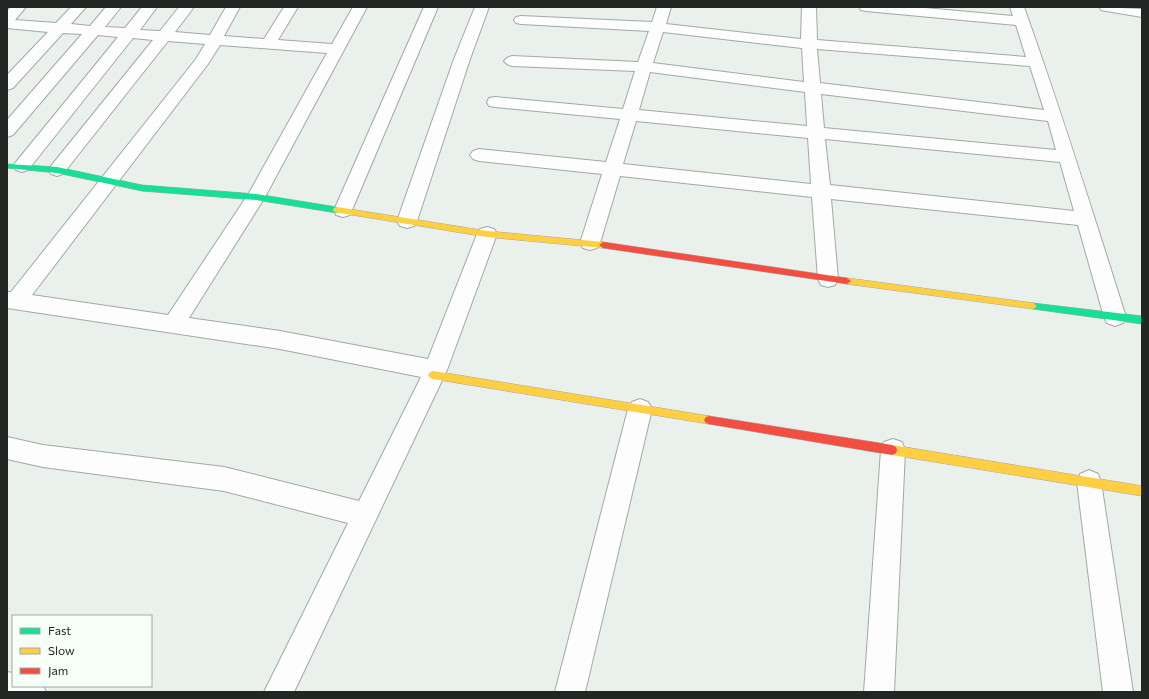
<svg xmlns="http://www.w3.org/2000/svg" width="1149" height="699" font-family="Commissioner,sans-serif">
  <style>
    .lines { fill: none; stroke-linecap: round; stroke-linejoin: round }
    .street-casing { stroke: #a4a8a4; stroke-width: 2 }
    .fast-casing { stroke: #a4a8a4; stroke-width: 1 }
    .slow-casing { stroke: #a4a8a4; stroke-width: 1 }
    .jam-casing { stroke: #a4a8a4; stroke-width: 1 }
    .street { fill: #fcfdfc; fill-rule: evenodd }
    .fast { fill: #16e098; fill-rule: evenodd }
    .slow { fill: #ffcf43; fill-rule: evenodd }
    .jam { fill: #f24e42; fill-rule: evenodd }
  </style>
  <rect width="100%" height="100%" fill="#eaf0eb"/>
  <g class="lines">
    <g class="street-casing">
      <g id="street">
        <path d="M11,7H26L15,20L56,23L71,7H86L71,24L90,26L106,7H121L105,27L125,28L142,7H157L140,30L160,31L179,7H194L175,32L210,35L226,7H240L224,36L264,39L284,7H298L278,40L332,44L353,7H367L265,197L189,318L280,331L428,359L477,234L480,229L487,227L494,229L497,234L447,370L294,692H264L348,523L224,491L43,467L7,459V437L43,445L224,467L359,501L421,377L280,349L7,308V292H11L196,59L205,44L168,41L63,174L57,176L51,174L48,170L51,166L153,40L133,38L28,170L22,172L16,170L13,166L16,162L118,37L98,35L13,135L7,137V120L82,34L63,33L13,88L7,90V75L48,32L7,28V11ZM220,45L327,53L249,193L168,315L32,295L208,64Z"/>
        <polygon points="424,7 438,7 352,210 350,215 343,217 336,215 334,210"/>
        <polygon points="475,7 489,7 470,59 417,221 414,226 407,228 400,226 397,221 454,59"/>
        <path d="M657,7H671L666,24L801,39L802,7H816L817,40L1026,57L1016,25L866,11L861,10L859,7H914L1013,16L1010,7H1024C1061,110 1093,213 1126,317L1123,323L1115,326L1107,323L1104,317L1078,225L831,199L838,279L835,285L828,287L821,285L818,279L812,197L620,176L600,243L597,248L590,250L583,248L580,243L602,174L479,161L473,159L470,155L473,151L479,149L606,162L620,119L495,107L489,106L487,102L489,98L495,97L623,109L635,71L512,66L507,64L504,61L507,58L512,56L638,62L649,31L521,24L516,23L514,20L516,17L521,16L652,22ZM663,32L802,48L804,82L653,63ZM817,49L1030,66L1044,110L820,83ZM650,72L805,92L807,126L639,110ZM821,94L1048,121L1056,150L824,128ZM636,121L808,138L811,184L623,164ZM825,139L1060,162L1074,211L830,185Z"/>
        <polygon points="1099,7 1142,9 1142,17 1106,11 1101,10"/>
        <polygon points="640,399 648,402 652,409 585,692 555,692 628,409 632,402"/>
        <polygon points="893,439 902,442 905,450 894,692 864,692 881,450 884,442"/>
        <polygon points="1089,470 1098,474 1101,482 1133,692 1103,692 1077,482 1080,474"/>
        <polygon points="7,672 13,673 13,686 43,686 46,692 7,692"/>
      </g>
    </g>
    <g class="fast-casing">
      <g id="fast">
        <polygon points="7,164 57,167 142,185 256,194 337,207 341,210 337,213 256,200 142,191 57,173 7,168"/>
        <polygon points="1033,303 1142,316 1142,324 1033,309 1029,306"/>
      </g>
    </g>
    <g class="slow-casing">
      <g id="slow">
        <polygon points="337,207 487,231 603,242 607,245 603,248 487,237 334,212 333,210 334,208"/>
        <polygon points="847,278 1033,303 1037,306 1033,309 847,284 843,281"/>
        <polygon points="433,371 709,416 712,417 714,420 712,423 709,424 433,379 430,378 428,375 430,372"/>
        <polygon points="892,445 1142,486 1142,496 892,455 888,453 887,450 888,447"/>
      </g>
    </g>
    <g class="jam-casing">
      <g id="jam">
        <polygon points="603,242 847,278 851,281 847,284 603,248 599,245"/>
        <polygon points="709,416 892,445 896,447 897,450 896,453 892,455 709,424 706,423 704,420 706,417"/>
      </g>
    </g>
    <use href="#street" class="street"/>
    <use href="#fast" class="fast"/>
    <use href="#slow" class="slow"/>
    <use href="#jam" class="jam"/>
  </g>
  <rect width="1149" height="699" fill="none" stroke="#232723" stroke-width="16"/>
  <rect x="12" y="615" width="140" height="72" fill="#f6fff7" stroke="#a2a9a2"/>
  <rect x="20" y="628" width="20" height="6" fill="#16e098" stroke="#a2a9a2"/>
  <text x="48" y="635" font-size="12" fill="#232723">Fast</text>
  <rect x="20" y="648" width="20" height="6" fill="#ffcf43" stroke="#a2a9a2"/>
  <text x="48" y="655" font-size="12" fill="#232723">Slow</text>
  <rect x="20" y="668" width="20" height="6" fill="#f24e42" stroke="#a2a9a2"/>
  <text x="48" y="675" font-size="12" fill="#232723">Jam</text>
</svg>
